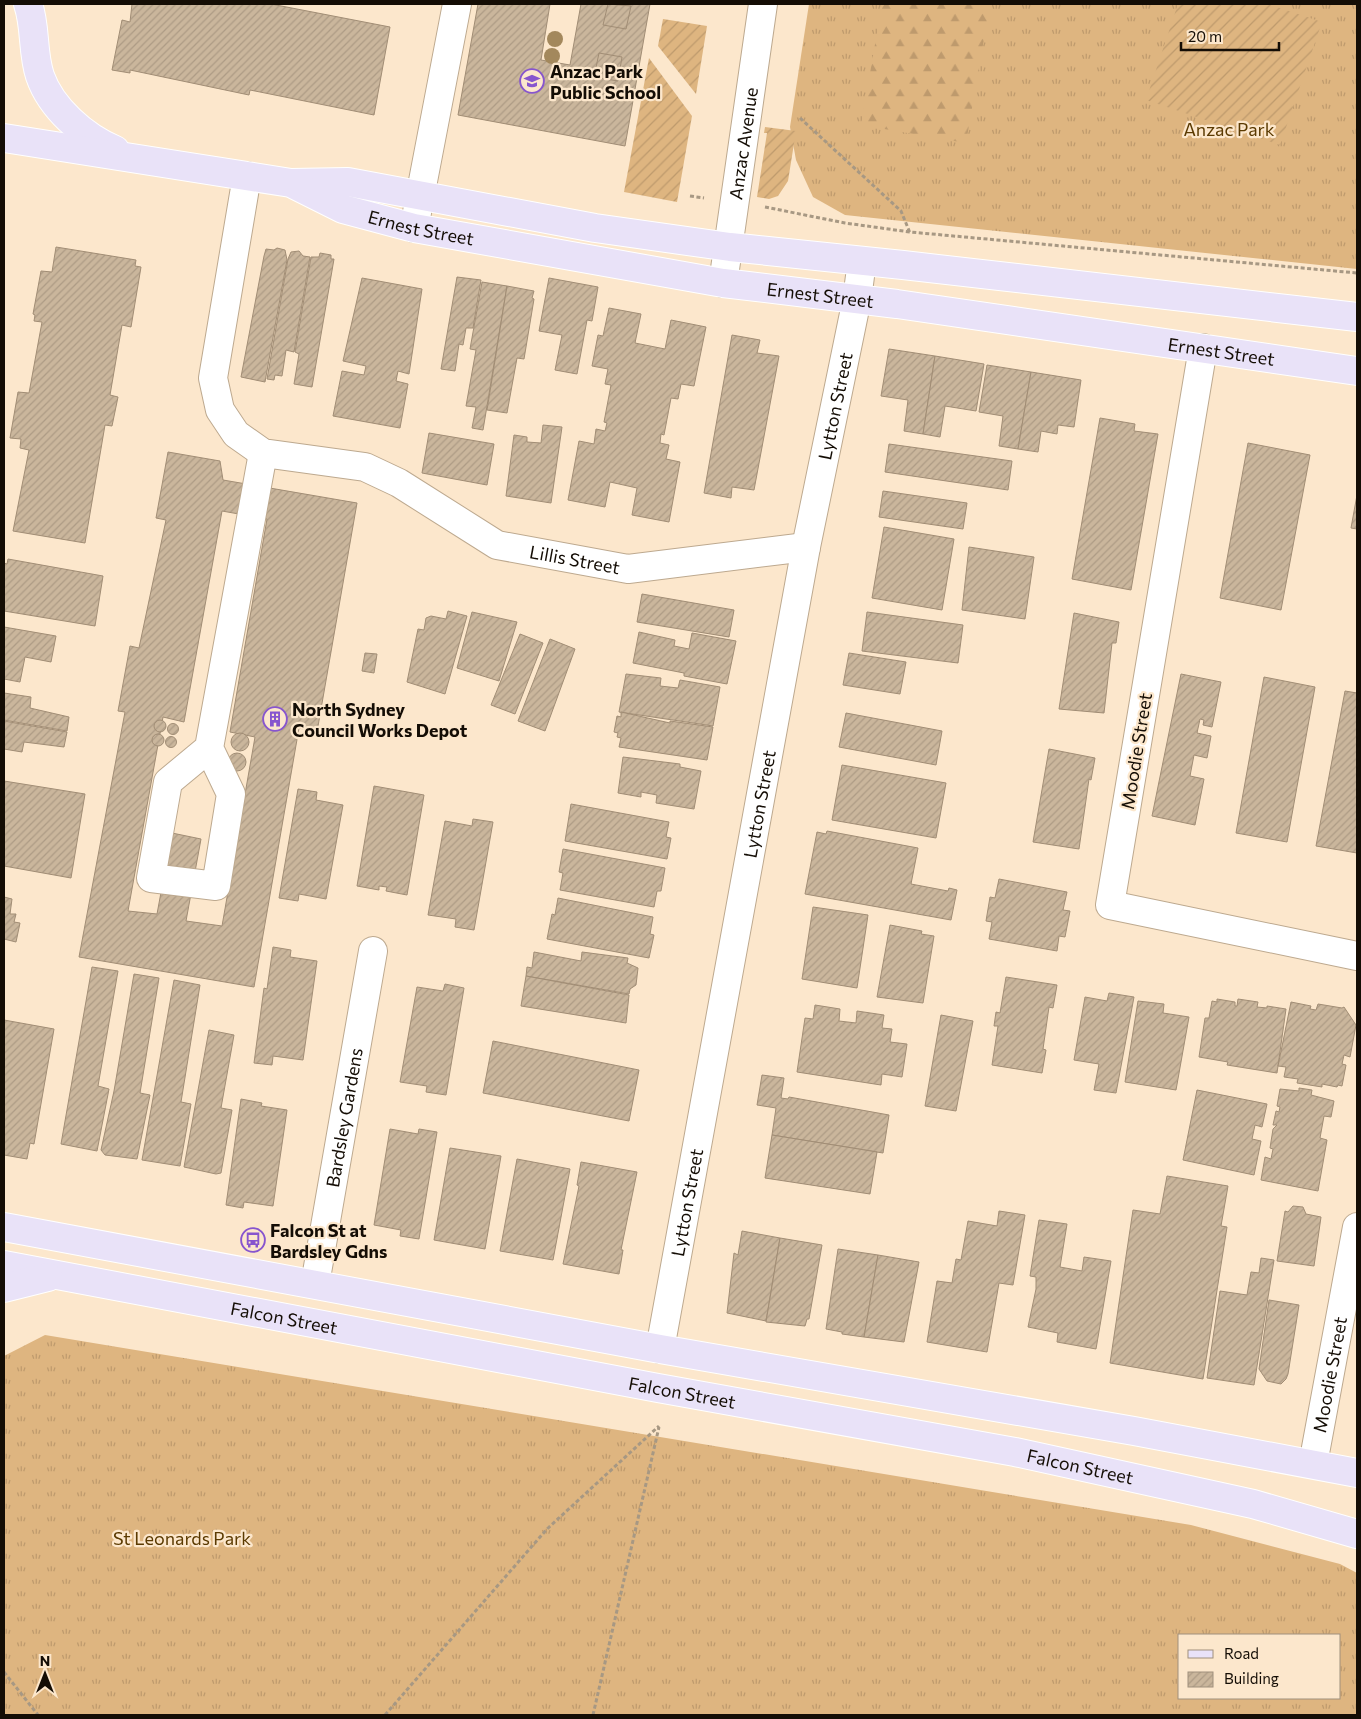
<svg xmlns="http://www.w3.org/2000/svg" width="1361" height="1719" font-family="Commissioner,sans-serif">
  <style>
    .grass { fill: url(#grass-tufts); fill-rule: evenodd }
    .forest { fill: url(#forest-firs) }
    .garden { fill: url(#garden-furrows) }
    .building { fill: url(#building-hatch); stroke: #a18d75; fill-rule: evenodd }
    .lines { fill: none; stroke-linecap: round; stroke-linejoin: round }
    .minor-casing { stroke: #bda98f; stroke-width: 30 }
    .major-casing { stroke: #fff; stroke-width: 30 }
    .path { stroke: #a79883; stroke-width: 3; stroke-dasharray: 4 2.5; stroke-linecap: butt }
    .minor { stroke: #fff; stroke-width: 28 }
    .major { stroke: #e9e2f8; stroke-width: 28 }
    .tree { fill: #a3885c }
    .labels { text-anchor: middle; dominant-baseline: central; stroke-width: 4.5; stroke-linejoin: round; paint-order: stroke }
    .poi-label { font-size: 18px; font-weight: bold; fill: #140d05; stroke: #fce7cc; text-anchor: start }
    .park-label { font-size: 18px; fill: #5b3a01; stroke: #fce7cc }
    .street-label { font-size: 18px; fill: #140d05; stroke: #fce7cc }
  </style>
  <defs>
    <pattern id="grass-tufts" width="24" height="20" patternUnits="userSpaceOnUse" patternTransform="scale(1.25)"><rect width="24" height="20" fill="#deb580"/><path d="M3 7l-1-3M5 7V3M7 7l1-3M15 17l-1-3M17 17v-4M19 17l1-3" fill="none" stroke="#be9a6d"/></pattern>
    <pattern id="forest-firs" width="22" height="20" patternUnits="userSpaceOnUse" patternTransform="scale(1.25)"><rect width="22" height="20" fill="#deb580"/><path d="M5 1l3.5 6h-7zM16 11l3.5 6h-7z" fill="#be9a6d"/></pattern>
    <pattern id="garden-furrows" width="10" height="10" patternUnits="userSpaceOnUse" patternTransform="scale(1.25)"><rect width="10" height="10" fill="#deb580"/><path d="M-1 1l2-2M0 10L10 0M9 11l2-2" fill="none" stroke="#be9a6d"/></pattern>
    <pattern id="building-hatch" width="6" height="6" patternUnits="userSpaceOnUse" patternTransform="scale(1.25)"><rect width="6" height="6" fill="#cab69c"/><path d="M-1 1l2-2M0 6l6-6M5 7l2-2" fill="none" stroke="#ad9b85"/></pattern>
  </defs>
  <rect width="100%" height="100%" fill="#fce7cc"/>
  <g class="grass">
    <polygon points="809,4 1357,4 1357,269 845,215 813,197 796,160 790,127"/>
    <path d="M45,1335L1191,1525L1340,1564L1357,1573V1715H4V1356ZM1180,1635H1340V1698H1180Z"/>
  </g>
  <polygon class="forest" points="882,4 990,4 966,143 861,125"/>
  <g class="garden">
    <polygon points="1178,4 1268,4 1322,22 1280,145 1146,100"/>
    <polygon points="663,19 707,26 696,94 658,46"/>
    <polygon points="649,58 692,116 677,202 624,192"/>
    <polygon points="765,127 796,131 788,181 778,196 769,199 757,197 767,133 764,133"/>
  </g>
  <g class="building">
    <polygon points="132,4 271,4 390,27 374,115 250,90 249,95 130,70 130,73 112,70 122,20 130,22"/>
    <polygon points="478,4 550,4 541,60 570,65 581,4 650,4 625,146 458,115"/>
    <polygon points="608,4 631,6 626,29 603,25"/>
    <polygon points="599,53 622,57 618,81 594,77"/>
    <polygon points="56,247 136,260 135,266 141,267 131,327 122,325 110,395 118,397 112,426 105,425 85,543 13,531 29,450 20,448 21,439 10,438 18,392 29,393 42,322 34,321 35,315 33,314 41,271 52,272"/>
    <polygon points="277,248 285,250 287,260 265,382 241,377 264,256 266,249 274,250"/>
    <polygon points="299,251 303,256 310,257 294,352 286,350 282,376 275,375 274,380 267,379 288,259 291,252"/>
    <polygon points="320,253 331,255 331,259 334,259 312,387 294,384 299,354 295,352 311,257 319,257"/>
    <polygon points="457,277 481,280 473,328 466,328 463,345 459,344 455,371 441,369"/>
    <polygon points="362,278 422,289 409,374 398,371 396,381 408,384 400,428 333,416 342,371 364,375 366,366 343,361"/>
    <polygon points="549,278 598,287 592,321 587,320 577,374 555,370 562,335 539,331"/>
    <polygon points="482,282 507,286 483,430 472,428 476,407 466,406 476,350 470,349"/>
    <polygon points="507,286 534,291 532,298 534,299 524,359 517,358 507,413 487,410"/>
    <polygon points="609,308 641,314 635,343 665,349 671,320 706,327 694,386 681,384 678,399 671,398 664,435 661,434 660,443 669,445 666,459 680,462 669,522 632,515 637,488 610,482 605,507 568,500 579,441 594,444 596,429 605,431 607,423 604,422 611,385 605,384 608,369 592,366 598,335 603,336"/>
    <polygon points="732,335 760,340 757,353 779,356 754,490 732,487 731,498 704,493"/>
    <polygon points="889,349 935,356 923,434 904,431 908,400 881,396"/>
    <polygon points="935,356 984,364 976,411 945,406 940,437 923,434"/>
    <polygon points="987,365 1031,372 1018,449 999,446 1003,416 979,412"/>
    <polygon points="1031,372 1081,380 1074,427 1058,425 1057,434 1041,431 1038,452 1018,449"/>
    <polygon points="1100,418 1135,424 1134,431 1158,434 1131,590 1072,579"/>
    <polygon points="543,425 562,427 551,503 506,496 514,435 527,437 527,442 541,443"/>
    <polygon points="429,433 494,444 487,485 422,473"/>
    <polygon points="1248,443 1310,455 1281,610 1220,598"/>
    <polygon points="889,444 1012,461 1008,490 885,472"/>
    <path d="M168,452L220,461L223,480L357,503L317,732L299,728L254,987L79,957L125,712L118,711L130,646L139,648L166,520L156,518ZM222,511L267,519L230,732L255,737L222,926L186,921L201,839L172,833L157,914L128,911L163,717L184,722Z"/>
    <polygon points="883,491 967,503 963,529 879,517"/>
    <polygon points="1357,495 1357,529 1351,528"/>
    <polygon points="884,527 954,539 942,610 872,598"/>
    <polygon points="969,547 1034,557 1025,619 962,610"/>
    <polygon points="8,559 103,576 95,626 4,611 4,563 7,564"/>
    <polygon points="642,594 734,610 729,637 637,622"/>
    <polygon points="448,611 467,616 445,694 407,682 418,629 424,630 426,618 431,616 446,619"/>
    <polygon points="472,612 517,622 499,681 457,668"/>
    <polygon points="867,612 963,625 958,663 862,651"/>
    <polygon points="1074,613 1119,622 1116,643 1112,643 1104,713 1059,709"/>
    <polygon points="4,627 56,636 51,662 25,657 20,682 4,679"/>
    <polygon points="639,632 675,640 674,646 689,649 692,633 736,641 727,684 684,676 684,673 633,663"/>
    <polygon points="520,634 543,643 515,714 491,705"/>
    <polygon points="550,639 575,649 545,731 518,721"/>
    <polygon points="365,653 377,654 374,673 362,671"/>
    <polygon points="849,653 906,662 900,694 843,685"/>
    <polygon points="626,674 661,678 660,686 678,688 680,680 720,687 713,726 619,712"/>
    <polygon points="1181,674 1221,682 1212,727 1203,725 1204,720 1200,719 1197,733 1211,736 1207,758 1194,755 1190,776 1204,779 1195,825 1152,816"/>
    <polygon points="1264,677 1315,687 1287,842 1236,833"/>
    <polygon points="1345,691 1357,693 1357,853 1316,846"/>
    <polygon points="4,693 31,697 30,708 69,717 67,731 4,720"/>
    <polygon points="621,712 670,723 670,721 713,727 707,760 619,747 621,738 617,737 618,733 614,732 617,716 621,717"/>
    <polygon points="846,713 942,731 936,765 839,747"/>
    <circle cx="160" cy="726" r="6"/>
    <polygon points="4,721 67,732 64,747 24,742 22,752 4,749"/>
    <circle cx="173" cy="729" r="5.5"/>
    <circle cx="240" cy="742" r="9"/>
    <circle cx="158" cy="740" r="6"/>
    <circle cx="171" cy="742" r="5.5"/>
    <polygon points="1049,749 1095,758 1091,780 1089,779 1079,849 1033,842"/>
    <circle cx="237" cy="762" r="9"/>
    <polygon points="623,757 680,764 680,767 701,771 694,809 656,803 657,795 641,792 641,797 618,793"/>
    <polygon points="842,765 946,783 936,838 832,820"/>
    <polygon points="4,781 85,794 71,878 4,866"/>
    <polygon points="374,786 424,795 407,895 386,891 387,887 379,886 379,890 357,886"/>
    <polygon points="298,789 317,792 316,800 343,805 326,899 299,894 298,901 279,898"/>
    <polygon points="571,804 669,822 666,837 671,838 667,859 565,841"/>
    <polygon points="473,819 493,822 474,930 455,927 456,919 428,915 445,821 472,826"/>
    <polygon points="827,831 918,848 911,884 948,891 949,888 957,890 951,920 805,894 817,832 826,834"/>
    <polygon points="563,849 665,868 661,891 657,891 654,907 560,890 563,873 559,872"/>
    <polygon points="999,879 1067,892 1063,910 1070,911 1065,937 1059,936 1057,951 989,939 992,922 986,921 990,897 995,898"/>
    <polygon points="4,897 12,899 10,914 16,914 14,922 20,923 16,942 4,939"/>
    <polygon points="558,898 653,917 650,934 654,935 649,958 547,939 552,914 555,915"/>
    <polygon points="813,907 868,915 857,988 802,979"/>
    <polygon points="890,925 922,931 921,934 934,936 923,1003 877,997"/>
    <polygon points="273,947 291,950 290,957 317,961 303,1060 273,1056 272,1065 254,1063 264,988 267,989"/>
    <polygon points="534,952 581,961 582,952 628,958 627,963 638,968 636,985 630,989 629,994 526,976 527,967 532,968"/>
    <polygon points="92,967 118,971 98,1086 109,1089 97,1151 61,1144"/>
    <polygon points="134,974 159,978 140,1093 150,1095 137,1159 105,1155 101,1150 114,1091"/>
    <polygon points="526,976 629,995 626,1023 521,1006"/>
    <polygon points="1006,977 1057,985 1053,1008 1049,1007 1043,1049 1046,1050 1042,1073 992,1065 998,1026 994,1026 996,1012 1000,1013"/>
    <polygon points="174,980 200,985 181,1102 191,1104 180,1166 142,1160"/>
    <polygon points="445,984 464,988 446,1095 426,1092 427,1086 400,1082 417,987 443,991"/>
    <polygon points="1109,993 1134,997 1116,1093 1094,1090 1099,1064 1074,1060 1085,997 1107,1001"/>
    <polygon points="1217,999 1235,1002 1235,1006 1237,1006 1238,999 1258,1002 1257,1007 1267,1008 1267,1006 1286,1009 1277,1073 1227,1065 1228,1062 1199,1057 1205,1018 1209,1018 1212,1001 1217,1002"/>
    <polygon points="1138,1001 1164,1004 1163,1013 1189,1017 1176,1090 1125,1082"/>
    <polygon points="1291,1002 1311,1006 1310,1009 1316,1010 1318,1004 1342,1008 1344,1007 1356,1025 1350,1057 1344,1055 1342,1064 1346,1065 1342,1086 1338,1085 1337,1087 1322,1084 1322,1087 1297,1083 1298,1079 1284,1077 1286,1067 1278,1066"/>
    <polygon points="815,1005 840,1009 839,1021 856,1023 857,1011 884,1015 882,1028 892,1029 890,1042 907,1044 902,1077 882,1074 881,1085 797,1072 805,1018 813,1019"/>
    <polygon points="941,1015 973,1021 956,1111 925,1106"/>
    <polygon points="4,1020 54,1029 34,1144 30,1143 27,1159 4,1155"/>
    <polygon points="209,1030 234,1035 221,1108 232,1110 221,1173 216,1174 184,1167"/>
    <polygon points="493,1041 639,1070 629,1121 483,1093"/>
    <polygon points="762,1075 784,1078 781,1098 788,1099 789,1097 889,1115 883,1153 772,1135 776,1108 757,1105"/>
    <polygon points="1299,1088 1312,1090 1311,1095 1334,1101 1331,1117 1324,1116 1320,1138 1327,1140 1318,1191 1261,1180 1265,1157 1271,1159 1273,1149 1270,1148 1273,1129 1277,1125 1273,1125 1276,1111 1279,1112 1280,1107 1277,1106 1280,1089 1299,1091"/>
    <polygon points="1197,1090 1267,1104 1262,1127 1255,1125 1252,1139 1261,1141 1254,1175 1183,1160"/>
    <polygon points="241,1099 262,1103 261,1106 287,1110 273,1206 244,1202 243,1208 226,1205"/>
    <polygon points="390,1129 418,1134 419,1129 437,1132 419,1239 400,1236 401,1230 374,1225"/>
    <polygon points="772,1135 877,1152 870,1194 765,1178"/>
    <polygon points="450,1148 501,1156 485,1249 434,1240"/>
    <polygon points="517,1159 570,1169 553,1260 500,1251"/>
    <polygon points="581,1162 637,1172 621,1250 623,1250 619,1274 563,1264 579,1186 577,1185"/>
    <polygon points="1167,1176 1228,1186 1221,1226 1227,1227 1203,1379 1110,1363 1133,1210 1160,1214"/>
    <polygon points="1293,1206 1303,1207 1306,1214 1321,1217 1314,1266 1277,1261 1285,1211 1288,1212"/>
    <polygon points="999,1211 1025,1215 1013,1285 999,1283 987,1352 927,1342 937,1281 952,1283 956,1259 961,1260 968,1221 997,1226"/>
    <polygon points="1039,1220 1067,1224 1060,1267 1082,1271 1084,1257 1111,1261 1096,1349 1057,1342 1058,1333 1028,1327 1036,1289 1036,1277 1030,1276"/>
    <polygon points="742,1231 780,1238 766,1321 727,1313 734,1253 738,1255"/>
    <polygon points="780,1238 822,1245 809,1319 807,1319 805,1326 766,1322"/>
    <polygon points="838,1249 878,1255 864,1337 842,1334 842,1332 826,1329"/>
    <polygon points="878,1255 919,1262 904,1342 864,1337"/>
    <polygon points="1261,1258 1274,1260 1254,1385 1207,1378 1220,1291 1247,1295 1251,1272 1259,1273"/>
    <polygon points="1269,1300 1299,1305 1288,1374 1286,1379 1281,1384 1267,1381 1259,1369"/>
  </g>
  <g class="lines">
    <g class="minor-casing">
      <g id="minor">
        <path id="s1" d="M247,176L213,378L220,410L236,434L263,453L365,467L399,483L497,545L628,569L806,547"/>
        <polyline points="414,228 457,4"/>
        <path id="s2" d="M723,283L763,4"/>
        <polyline points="1203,348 1110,905 1357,956"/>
        <polyline points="209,748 168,782 151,878 216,886 231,794 209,748 263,453"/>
        <path id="s3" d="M315,1284L373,951"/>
        <path id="s4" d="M660,1349L806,547L857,299L862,261"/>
        <path id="s5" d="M1313,1464L1357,1227"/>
      </g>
    </g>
    <g class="major-casing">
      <g id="major">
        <path d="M28,4C36,27 32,52 40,76C51,108 84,137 115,150"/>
        <polyline points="4,138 291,183 348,182 595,228 730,247 903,265 1357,317"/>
        <path id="s6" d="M295,185L343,209L414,228L723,283L897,304L1357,371"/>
        <polyline points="4,1227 660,1349 1134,1431 1357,1473"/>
        <path id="s7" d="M4,1265L658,1388L1015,1452L1253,1504L1357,1534"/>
        <polyline points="4,1288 48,1277"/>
      </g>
    </g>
    <g class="path">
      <polyline points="800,118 901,211 910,233"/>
      <polyline points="690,196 704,198"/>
      <polyline points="765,207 845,223 910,232 1357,273"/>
      <polyline points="4,1672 38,1715"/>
      <polyline points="385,1715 547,1529 659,1426"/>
      <polyline points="593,1715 659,1427"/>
    </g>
    <use href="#minor" class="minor"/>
    <use href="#major" class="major"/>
  </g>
  <g class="tree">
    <circle cx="555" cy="39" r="8"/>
    <circle cx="552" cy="56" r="8"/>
  </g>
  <defs>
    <g id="school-ring" transform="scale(1.25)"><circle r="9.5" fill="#fce7cc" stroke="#8755ce" stroke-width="1.5"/><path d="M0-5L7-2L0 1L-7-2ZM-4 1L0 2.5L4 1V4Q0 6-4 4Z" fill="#8755ce"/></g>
    <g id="building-ring" transform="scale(1.25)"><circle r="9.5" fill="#fce7cc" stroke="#8755ce" stroke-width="1.5"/><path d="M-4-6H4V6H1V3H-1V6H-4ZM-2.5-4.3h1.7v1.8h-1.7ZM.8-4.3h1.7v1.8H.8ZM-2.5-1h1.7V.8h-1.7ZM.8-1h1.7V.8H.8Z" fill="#8755ce"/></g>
    <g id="bus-ring" transform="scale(1.25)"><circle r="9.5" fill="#fce7cc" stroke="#8755ce" stroke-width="1.5"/><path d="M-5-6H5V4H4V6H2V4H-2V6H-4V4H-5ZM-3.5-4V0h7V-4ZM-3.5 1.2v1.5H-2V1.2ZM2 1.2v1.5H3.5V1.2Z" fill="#8755ce"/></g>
  </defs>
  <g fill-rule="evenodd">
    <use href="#school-ring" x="532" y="81"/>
    <use href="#building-ring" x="275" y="719"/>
    <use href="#bus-ring" x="253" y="1240"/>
  </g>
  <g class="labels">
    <g class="poi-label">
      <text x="550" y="71">Anzac Park<tspan x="550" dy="21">Public School</tspan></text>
      <text x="292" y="709">North Sydney<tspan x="292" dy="21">Council Works Depot</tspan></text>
      <text x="270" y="1230">Falcon St at<tspan x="270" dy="21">Bardsley Gdns</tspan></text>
    </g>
    <g class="park-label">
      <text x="1229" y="129">Anzac Park</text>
      <text x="182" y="1538">St Leonards Park</text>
    </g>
    <g class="street-label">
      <text stroke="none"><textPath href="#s2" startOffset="141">Anzac Avenue</textPath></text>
      <text stroke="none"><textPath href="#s6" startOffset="134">Ernest Street</textPath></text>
      <text stroke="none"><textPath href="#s6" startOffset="539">Ernest Street</textPath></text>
      <text stroke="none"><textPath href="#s6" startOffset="944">Ernest Street</textPath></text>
      <text stroke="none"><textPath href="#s4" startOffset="959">Lytton Street</textPath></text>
      <text stroke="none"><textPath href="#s1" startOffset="635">Lillis Street</textPath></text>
      <text transform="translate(1136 751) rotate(-81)">Moodie Street</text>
      <text stroke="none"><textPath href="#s4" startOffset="554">Lytton Street</textPath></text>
      <text stroke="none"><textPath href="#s3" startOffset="169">Bardsley Gardens</textPath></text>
      <text stroke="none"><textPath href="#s4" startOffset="149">Lytton Street</textPath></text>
      <text stroke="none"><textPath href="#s7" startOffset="285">Falcon Street</textPath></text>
      <text stroke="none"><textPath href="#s5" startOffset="91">Moodie Street</textPath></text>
      <text stroke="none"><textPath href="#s7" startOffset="690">Falcon Street</textPath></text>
      <text stroke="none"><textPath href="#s7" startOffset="1095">Falcon Street</textPath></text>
    </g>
  </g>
  <rect width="1361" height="1719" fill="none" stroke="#140d05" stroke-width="10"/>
  <rect x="1178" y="1634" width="162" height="65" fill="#fce7cc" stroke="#9f907c"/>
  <rect x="1188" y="1650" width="25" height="8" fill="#e9e2f8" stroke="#9f907c"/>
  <text x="1224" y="1659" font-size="15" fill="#140d05">Road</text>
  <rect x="1188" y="1672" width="25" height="15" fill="url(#building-hatch)" stroke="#9f907c"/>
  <text x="1224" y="1684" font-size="15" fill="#140d05">Building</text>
  <g transform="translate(45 1674)" stroke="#fce7cc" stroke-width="4" paint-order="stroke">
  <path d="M0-4L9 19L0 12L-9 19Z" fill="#140d05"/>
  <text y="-8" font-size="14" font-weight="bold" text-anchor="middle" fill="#140d05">N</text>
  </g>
  <path d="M1181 42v8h98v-8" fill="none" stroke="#140d05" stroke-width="2.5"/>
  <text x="1188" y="42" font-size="15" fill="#140d05" stroke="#fce7cc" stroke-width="4" paint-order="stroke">20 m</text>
</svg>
